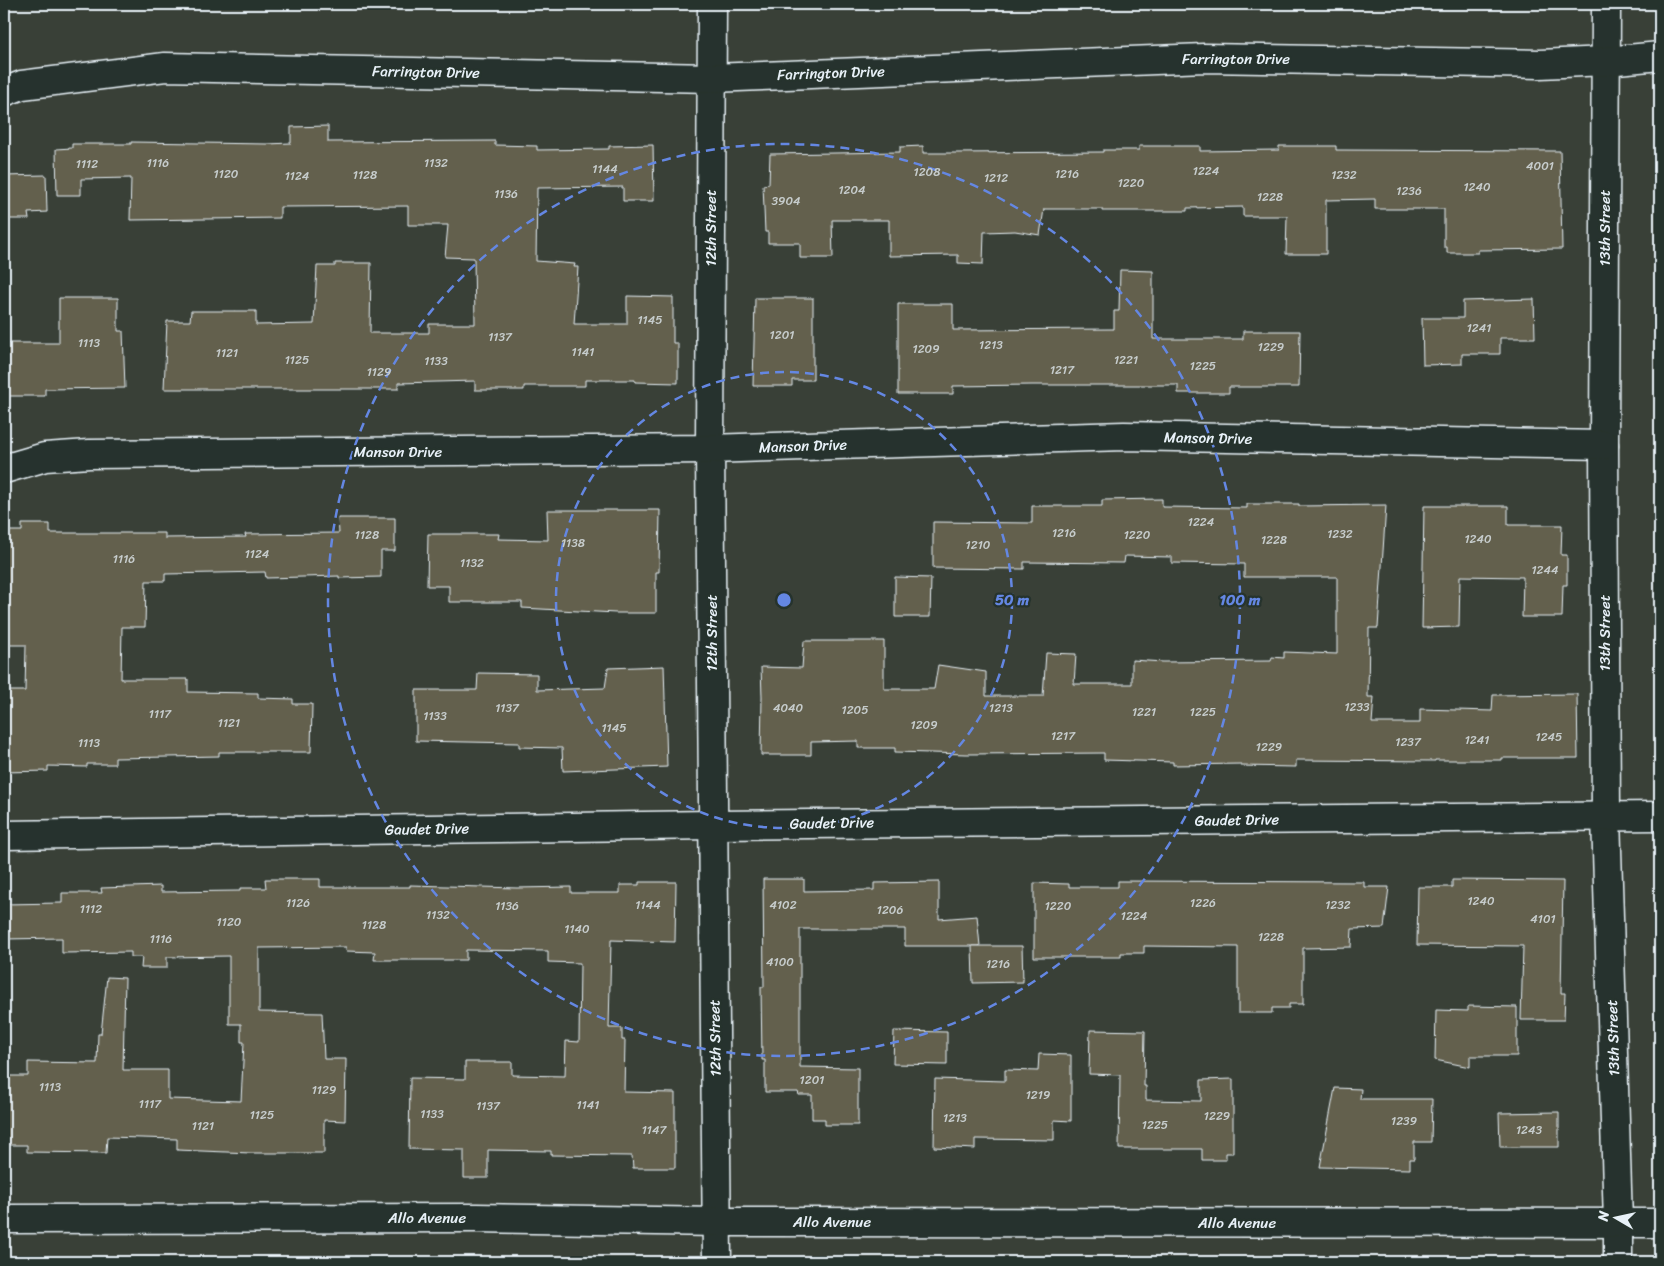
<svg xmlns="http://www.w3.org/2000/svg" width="1664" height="1266" font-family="Sriracha,sans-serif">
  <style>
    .building { fill: #64604d; stroke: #e8f1f8 }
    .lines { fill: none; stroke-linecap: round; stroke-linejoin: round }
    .street-casing { stroke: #e8f1f8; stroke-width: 31 }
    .secondary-casing { stroke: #e8f1f8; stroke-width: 31 }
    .street { stroke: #26332d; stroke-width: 28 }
    .secondary { stroke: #26332d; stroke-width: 28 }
    .ring { fill: none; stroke: #6487e3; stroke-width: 2.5; stroke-dasharray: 9 6 }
    .labels { text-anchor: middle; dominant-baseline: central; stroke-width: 4.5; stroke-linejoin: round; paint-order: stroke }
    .number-label { font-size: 12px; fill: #c7cdcd }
    .street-label { font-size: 15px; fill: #e8f1f8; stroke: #26332d }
    .centre { fill: #6487e3; stroke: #26332d; stroke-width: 2.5 }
    .ring-label { font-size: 15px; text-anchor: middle; font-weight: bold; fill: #6487e3; stroke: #26332d; stroke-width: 4.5; stroke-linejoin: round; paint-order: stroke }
  </style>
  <rect width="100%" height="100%" fill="#394037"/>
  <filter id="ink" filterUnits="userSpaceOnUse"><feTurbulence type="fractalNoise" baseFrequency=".02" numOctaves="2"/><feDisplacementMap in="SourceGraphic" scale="10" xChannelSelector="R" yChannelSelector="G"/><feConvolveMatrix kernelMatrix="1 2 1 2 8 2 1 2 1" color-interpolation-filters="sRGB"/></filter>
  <g filter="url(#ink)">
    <g class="building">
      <polygon points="328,126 328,142 495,141 495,145 537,146 537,150 609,149 609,146 653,145 654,201 623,201 623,187 537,188 536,261 575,264 574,267 578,267 574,324 627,324 627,296 673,297 673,343 678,343 678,383 635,382 635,380 585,380 585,386 524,386 524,390 475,390 475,381 398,383 398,389 164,389 167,321 190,321 191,311 256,311 256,325 314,324 317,266 335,266 335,263 371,263 370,333 429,333 429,324 475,324 474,258 445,257 448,225 408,225 408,206 280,207 280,218 130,220 131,178 81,179 81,195 57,195 56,149 72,148 72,144 131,144 131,142 267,144 291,143 291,127"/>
      <polygon points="923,146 923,153 954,153 1103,152 1103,150 1139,150 1139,146 1200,146 1200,151 1279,150 1279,146 1336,146 1336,150 1560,151 1562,249 1478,250 1478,253 1447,253 1447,247 1444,247 1444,209 1375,209 1375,199 1326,200 1326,254 1286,254 1287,216 1243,216 1243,207 1187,208 1187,211 1102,211 1102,209 1044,209 1040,235 1015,231 984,232 983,264 958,263 958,255 889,256 889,220 832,220 833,258 800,258 800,243 768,243 768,232 765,232 763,185 769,184 770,154 900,152 900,147"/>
      <polygon points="46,175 47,212 28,213 29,219 4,219 4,176"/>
      <polygon points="1120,270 1153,271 1153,339 1243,339 1243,331 1300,331 1299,387 1229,387 1229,393 1178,393 1178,385 1032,385 953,386 953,394 898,394 898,304 953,304 953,330 1114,329 1114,311 1119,311"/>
      <polygon points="59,298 118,298 118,331 123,331 125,388 45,389 45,396 4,396 4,343 59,343"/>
      <polygon points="755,298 813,298 813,380 792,380 792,386 753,386"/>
      <polygon points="1534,299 1535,338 1500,338 1500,354 1462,354 1462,364 1423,365 1422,318 1463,318 1463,301"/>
      <polygon points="1162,499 1162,507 1247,508 1247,504 1299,504 1299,506 1386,505 1378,628 1369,628 1368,697 1374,697 1372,723 1420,723 1420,709 1492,711 1493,695 1577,694 1578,758 1502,758 1502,760 1435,760 1435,761 1296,760 1296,767 1241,766 1241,764 1173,765 1173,762 1104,760 1104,753 967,754 895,752 895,748 858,748 858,741 811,742 811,755 761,755 762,697 761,667 802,668 804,641 884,641 884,689 934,689 938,665 986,672 986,696 1043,696 1046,653 1076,654 1074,684 1132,684 1132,660 1163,662 1271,661 1272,657 1284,658 1284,652 1337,654 1337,577 1244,577 1244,564 1172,563 1172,557 1125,556 1124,563 1024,562 1024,569 933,568 933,522 1032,523 1032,506 1102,506 1102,500"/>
      <polygon points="1424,506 1508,506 1508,525 1562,525 1561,555 1567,555 1567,585 1563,585 1562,617 1522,617 1523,577 1460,576 1459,627 1422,628"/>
      <polygon points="547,510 660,510 659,572 656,572 656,613 616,613 522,608 522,602 449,602 449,586 427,586 428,534 499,534 498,539 548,540"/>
      <polygon points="338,518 395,518 395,551 381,551 381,577 339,578 339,576 266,578 265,572 165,574 165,581 146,581 145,627 122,627 121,679 188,679 188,692 258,693 258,698 293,699 293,704 312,704 311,752 219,752 219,756 115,758 115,764 87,764 87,767 48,766 48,771 4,772 4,691 25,691 26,645 4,645 4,545 6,545 6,531 22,531 22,524 50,524 50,533 165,533 165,538 246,537 245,534 339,533"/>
      <polygon points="895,577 931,578 930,617 895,617"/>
      <polygon points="664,666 667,767 563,771 562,748 519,747 519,743 416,741 416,690 477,690 478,673 537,674 537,690 605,688 608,668"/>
      <polygon points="265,879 320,879 320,887 410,887 410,885 517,888 571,887 571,893 620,893 620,885 639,885 639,882 676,882 675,942 611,940 609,1028 622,1028 622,1040 625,1040 624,1092 675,1093 675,1168 633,1168 632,1156 551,1155 551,1151 488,1150 488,1178 464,1178 464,1150 409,1149 410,1078 465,1079 465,1062 512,1062 512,1075 565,1076 566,1041 579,1042 580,963 548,962 548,951 466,950 466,960 374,960 375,952 346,951 346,947 259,948 259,1012 322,1013 324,1059 346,1059 345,1121 324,1120 324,1153 251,1153 177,1150 177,1139 107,1137 106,1153 27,1152 27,1145 4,1145 4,1076 28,1076 28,1062 97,1063 98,1034 101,1034 107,977 125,978 123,1070 168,1070 168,1099 241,1101 244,1042 241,1042 241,1024 229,1024 229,956 167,957 167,968 141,968 142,957 131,957 131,952 62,953 62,938 5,939 5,933 4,933 4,904 62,903 62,893 102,893 101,888 161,886 161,892 240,891 240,888 266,888"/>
      <polygon points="763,879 804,879 804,891 874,890 874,883 939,882 939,919 977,916 980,946 905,946 905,929 800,929 800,1067 858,1068 858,1125 825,1125 825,1119 812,1119 812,1095 799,1095 798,1092 765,1092 765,1060 762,1060 761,987 764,987"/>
      <polygon points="1452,880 1563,881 1561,993 1565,993 1564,1020 1521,1020 1523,946 1417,945 1418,887 1452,887"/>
      <polygon points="1118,881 1364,882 1364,887 1389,887 1384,928 1352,929 1351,947 1303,948 1303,1004 1289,1004 1289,1008 1272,1008 1272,1013 1238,1013 1238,947 1144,946 1144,953 1121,953 1121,957 1034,957 1034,883 1069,884 1069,887 1118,887"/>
      <polygon points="972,946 1022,946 1023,982 973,983"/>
      <polygon points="1468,1006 1517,1007 1517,1056 1470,1056 1470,1067 1435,1060 1436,1010 1468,1011"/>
      <polygon points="1090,1030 1145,1031 1144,1086 1146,1086 1146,1100 1201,1101 1201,1080 1233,1079 1233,1153 1226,1153 1226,1160 1202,1160 1202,1149 1119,1149 1120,1075 1089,1074"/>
      <polygon points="894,1031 947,1032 947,1065 893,1064"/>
      <polygon points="1039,1054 1071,1055 1071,1121 1054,1120 1054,1140 975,1139 975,1149 934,1147 935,1079 1005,1081 1005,1070 1038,1071"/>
      <polygon points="1335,1088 1361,1089 1360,1099 1432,1099 1431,1142 1414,1142 1414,1159 1410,1159 1410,1169 1320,1167"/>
      <polygon points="1559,1112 1559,1147 1500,1147 1499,1113"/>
    </g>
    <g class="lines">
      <g class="street-casing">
        <g id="street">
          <polyline points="712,4 710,449 717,1262"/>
          <polyline points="1606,4 1604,445 1606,816 1618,1223 1618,1262"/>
          <polyline points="4,469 45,457 89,454 710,449 1124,436 1604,445"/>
          <polyline points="4,835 713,825 1660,816"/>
          <polyline points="4,1219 477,1218 718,1222 1660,1223"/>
        </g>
      </g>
      <g class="secondary-casing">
        <polyline id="secondary" points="4,92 22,85 165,67 712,78 1204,58 1540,64 1606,61 1660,56"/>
      </g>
      <use href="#street" class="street"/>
      <use href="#secondary" class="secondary"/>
    </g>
  </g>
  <g class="ring">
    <circle cx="784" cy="600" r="228"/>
    <circle cx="784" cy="600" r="456"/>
  </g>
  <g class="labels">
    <g class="number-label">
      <text x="158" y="163">1116</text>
      <text x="436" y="163">1132</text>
      <text x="87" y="164">1112</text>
      <text x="1540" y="166">4001</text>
      <text x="605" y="169">1144</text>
      <text x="1206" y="171">1224</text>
      <text x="927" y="172">1208</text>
      <text x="226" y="174">1120</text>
      <text x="1067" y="174">1216</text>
      <text x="365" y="175">1128</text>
      <text x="1344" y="175">1232</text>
      <text x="297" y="176">1124</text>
      <text x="996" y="178">1212</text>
      <text x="1131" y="183">1220</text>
      <text x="1477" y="187">1240</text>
      <text x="852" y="190">1204</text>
      <text x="1409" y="191">1236</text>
      <text x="506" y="194">1136</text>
      <text x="1270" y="197">1228</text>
      <text x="786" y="201">3904</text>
      <text x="650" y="320">1145</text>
      <text x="1479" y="328">1241</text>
      <text x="782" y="335">1201</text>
      <text x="500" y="337">1137</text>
      <text x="89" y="343">1113</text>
      <text x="991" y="345">1213</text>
      <text x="1271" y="347">1229</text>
      <text x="926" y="349">1209</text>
      <text x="583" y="352">1141</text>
      <text x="227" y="353">1121</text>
      <text x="297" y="360">1125</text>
      <text x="1126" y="360">1221</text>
      <text x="436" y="361">1133</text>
      <text x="1203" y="366">1225</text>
      <text x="1062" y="370">1217</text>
      <text x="379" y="372">1129</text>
      <text x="1201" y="522">1224</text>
      <text x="1064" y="533">1216</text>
      <text x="1340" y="534">1232</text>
      <text x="367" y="535">1128</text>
      <text x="1137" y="535">1220</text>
      <text x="1478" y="539">1240</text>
      <text x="1274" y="540">1228</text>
      <text x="573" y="543">1138</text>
      <text x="978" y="545">1210</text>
      <text x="257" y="554">1124</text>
      <text x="124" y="559">1116</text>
      <text x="472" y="563">1132</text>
      <text x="1545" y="570">1244</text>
      <text x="1357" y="707">1233</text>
      <text x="507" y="708">1137</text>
      <text x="788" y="708">4040</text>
      <text x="1001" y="708">1213</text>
      <text x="855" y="710">1205</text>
      <text x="1144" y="712">1221</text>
      <text x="1203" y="712">1225</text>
      <text x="160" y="714">1117</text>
      <text x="435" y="716">1133</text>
      <text x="229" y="723">1121</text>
      <text x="924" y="725">1209</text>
      <text x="614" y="728">1145</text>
      <text x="1063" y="736">1217</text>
      <text x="1549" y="737">1245</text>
      <text x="1477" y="740">1241</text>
      <text x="1408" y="742">1237</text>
      <text x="89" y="743">1113</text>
      <text x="1269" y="747">1229</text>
      <text x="1481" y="901">1240</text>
      <text x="298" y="903">1126</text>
      <text x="1203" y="903">1226</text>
      <text x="648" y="905">1144</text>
      <text x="783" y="905">4102</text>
      <text x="1338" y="905">1232</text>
      <text x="507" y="906">1136</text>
      <text x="1058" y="906">1220</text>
      <text x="91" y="909">1112</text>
      <text x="890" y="910">1206</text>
      <text x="438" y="915">1132</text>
      <text x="1134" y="916">1224</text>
      <text x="1543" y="919">4101</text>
      <text x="229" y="922">1120</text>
      <text x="374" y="925">1128</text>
      <text x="577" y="929">1140</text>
      <text x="1271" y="937">1228</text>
      <text x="161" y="939">1116</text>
      <text x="780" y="962">4100</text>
      <text x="998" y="964">1216</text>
      <text x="812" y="1080">1201</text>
      <text x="50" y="1087">1113</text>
      <text x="324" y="1090">1129</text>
      <text x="1038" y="1095">1219</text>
      <text x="150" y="1104">1117</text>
      <text x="588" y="1105">1141</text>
      <text x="488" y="1106">1137</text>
      <text x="432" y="1114">1133</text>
      <text x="262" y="1115">1125</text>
      <text x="1217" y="1116">1229</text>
      <text x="955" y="1118">1213</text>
      <text x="1404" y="1121">1239</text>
      <text x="1155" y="1125">1225</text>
      <text x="203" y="1126">1121</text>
      <text x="654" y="1130">1147</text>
      <text x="1529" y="1130">1243</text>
    </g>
    <g class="street-label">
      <text x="1236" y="59">Farrington Drive</text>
      <text transform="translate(426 72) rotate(1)">Farrington Drive</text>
      <text transform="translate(831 73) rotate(-2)">Farrington Drive</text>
      <text transform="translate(711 228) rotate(-90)">12th Street</text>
      <text transform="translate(1605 228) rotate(-90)">13th Street</text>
      <text transform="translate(1208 438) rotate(1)">Manson Drive</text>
      <text transform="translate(803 446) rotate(-2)">Manson Drive</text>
      <text x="398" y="452">Manson Drive</text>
      <text transform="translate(712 633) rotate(-90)">12th Street</text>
      <text transform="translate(1605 633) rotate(-90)">13th Street</text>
      <text transform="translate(1237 820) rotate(-1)">Gaudet Drive</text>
      <text transform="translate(832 823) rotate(-1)">Gaudet Drive</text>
      <text transform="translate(427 829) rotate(-1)">Gaudet Drive</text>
      <text transform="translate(715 1038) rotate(-91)">12th Street</text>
      <text transform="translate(1613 1038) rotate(-92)">13th Street</text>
      <text x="427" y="1218">Allo Avenue</text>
      <text x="832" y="1222">Allo Avenue</text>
      <text x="1237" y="1223">Allo Avenue</text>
    </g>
  </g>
  <circle cx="784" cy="600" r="8" class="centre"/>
  <g class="ring-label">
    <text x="1012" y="605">50 m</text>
    <text x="1240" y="605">100 m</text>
  </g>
  <rect width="1664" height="1266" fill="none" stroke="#26332d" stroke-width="20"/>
  <rect x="10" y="10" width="1644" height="1246" fill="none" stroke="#e8f1f8" stroke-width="2" filter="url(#ink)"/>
  <g transform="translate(1616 1218) rotate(279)" stroke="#26332d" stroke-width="4" paint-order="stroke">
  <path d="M0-4L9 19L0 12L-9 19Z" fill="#e8f1f8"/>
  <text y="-8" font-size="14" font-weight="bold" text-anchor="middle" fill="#e8f1f8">N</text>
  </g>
</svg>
